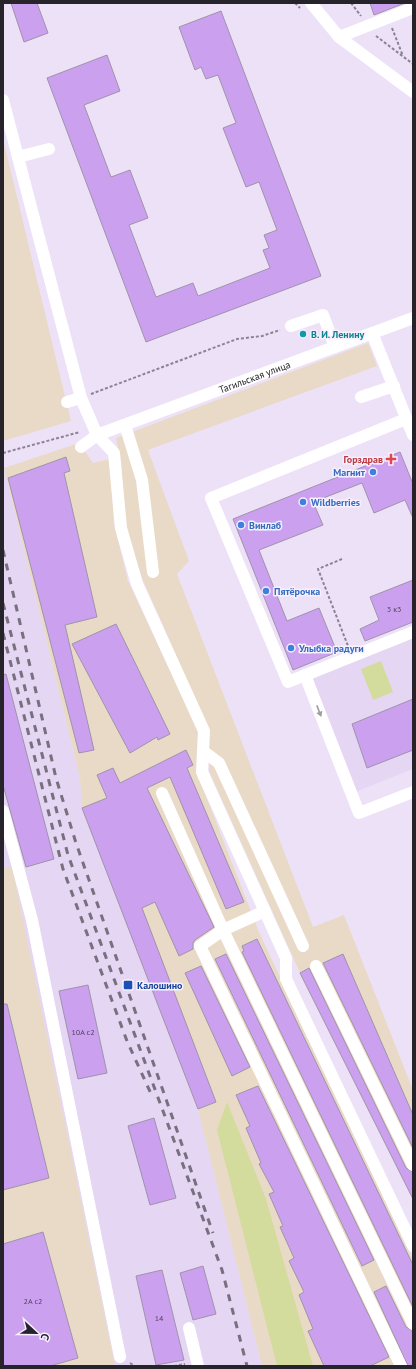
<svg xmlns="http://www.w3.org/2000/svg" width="416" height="1369" font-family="'PT Sans',sans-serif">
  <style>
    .built { fill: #e5d6f4 }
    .industrial { fill: #e9dac7 }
    .green { fill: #d3dc9c }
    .building { fill: #cba1ef; stroke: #9e93a9 }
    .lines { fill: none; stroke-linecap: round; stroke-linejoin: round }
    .path { stroke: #8b8392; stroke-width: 2; stroke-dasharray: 3 2; stroke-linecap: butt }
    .minor { stroke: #fff; stroke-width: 12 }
    .rail { stroke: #77707e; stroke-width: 3; stroke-dasharray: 7 7; stroke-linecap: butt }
    .oneway { fill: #9e9ca0 }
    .culture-dot { fill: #0f9aa8; stroke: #f7f0fe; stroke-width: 1.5 }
    .health-dot { fill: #e0444e; stroke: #f7f0fe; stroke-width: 1.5 }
    .shop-dot { fill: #3f7fe0; stroke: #f7f0fe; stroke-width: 1.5 }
    .transit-dot { fill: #1a4fb4; stroke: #f7f0fe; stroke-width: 1.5 }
    .labels { text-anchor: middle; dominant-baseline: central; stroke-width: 3; stroke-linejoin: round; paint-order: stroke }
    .number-label { font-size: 8px; fill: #50425c }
    .culture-label { font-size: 10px; font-weight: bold; fill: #0d838f; stroke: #f7f0fe; text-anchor: start }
    .street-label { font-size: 10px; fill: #27232b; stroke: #f7f0fe }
    .health-label { font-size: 10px; font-weight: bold; fill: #be3a42; stroke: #f7f0fe; text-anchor: end }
    .shop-label { font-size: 10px; font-weight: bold; fill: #366cbe; stroke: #f7f0fe; text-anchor: start }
    .transit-label { font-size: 10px; font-weight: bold; fill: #164399; stroke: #f7f0fe; text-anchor: start }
  </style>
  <rect width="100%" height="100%" fill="#ede1f8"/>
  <g class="built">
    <polygon points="3,464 80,778 82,808 198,1109 262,1366 115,1366 12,867 3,868"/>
    <polygon points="413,637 413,769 355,792 311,680"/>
  </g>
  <g class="industrial">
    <polygon points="3,139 71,421 3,441"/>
    <polygon points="368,343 377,366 148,450 189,561 177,574 313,927 344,915 413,1090 413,1199 300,973 209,771 209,730 142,578 124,523 121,461 116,438"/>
    <polygon points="79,443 93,463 110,459 114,524 128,581 198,730 197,773 259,932 413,1260 413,1366 262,1366 198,1109 82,808 80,778 4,468"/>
    <polygon points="12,866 115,1366 3,1366 3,868"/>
  </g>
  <g class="green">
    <polygon points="381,661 393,692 373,700 361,669"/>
    <polygon points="227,1102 266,1199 313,1366 277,1366 217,1130"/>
  </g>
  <g class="building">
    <polygon points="11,3 37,3 48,33 24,42"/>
    <polygon points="370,3 405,3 374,15"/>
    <polygon points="221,11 321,276 146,342 47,78 107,55 120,91 84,105 111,177 130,170 148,218 129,225 156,297 193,283 198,296 270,268 263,250 269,248 264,235 277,230 259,182 246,187 223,128 236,123 218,75 206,79 201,67 195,70 179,27"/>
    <polygon points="400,452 413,484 413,518 405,500 374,513 362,483 313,502 323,525 259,550 287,621 319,608 337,652 293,670 233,519"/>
    <polygon points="66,457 70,471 64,473 97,617 65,625 94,750 79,753 8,478"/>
    <polygon points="413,580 413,622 365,641 360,629 379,620 370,597"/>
    <polygon points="116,624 170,734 158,740 157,737 130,753 72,644"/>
    <polygon points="6,674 54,859 26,867 3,785 3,675"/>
    <polygon points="413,699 413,750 367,768 352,724"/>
    <polygon points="186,750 193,765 187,768 244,902 226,909 170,777 147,788 214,927 195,940 193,943 193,949 179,956 155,902 142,908 216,1102 198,1109 82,808 107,798 97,775 113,768 120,783"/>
    <polygon points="257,939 413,1265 413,1307 242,952 244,951 242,946"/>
    <polygon points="226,954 374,1260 362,1266 215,959"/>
    <polygon points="343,954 413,1115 413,1148 323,963"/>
    <polygon points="201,966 250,1067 232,1076 185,973"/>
    <polygon points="309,968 406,1168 413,1172 413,1199 300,973"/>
    <polygon points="88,985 107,1073 78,1079 59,991"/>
    <polygon points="3,1004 7,1004 49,1178 3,1190"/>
    <polygon points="258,1086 389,1357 370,1366 324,1366 308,1331 313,1329 299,1295 304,1292 289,1261 294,1258 280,1227 283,1226 269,1194 274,1192 259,1164 261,1163 246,1128 250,1126 236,1095"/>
    <polygon points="154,1118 176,1198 150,1205 128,1126"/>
    <polygon points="43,1232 78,1358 50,1366 3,1366 3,1244"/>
    <polygon points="203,1266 216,1314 193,1320 180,1273"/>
    <polygon points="162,1270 184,1360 156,1365 136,1276"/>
    <polygon points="386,1286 406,1327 413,1331 413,1366 408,1366 374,1292"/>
  </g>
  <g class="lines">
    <g class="path">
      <polyline points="295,3 300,8"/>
      <polyline points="351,3 361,16"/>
      <polyline points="392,28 403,56"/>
      <polyline points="376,36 413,64"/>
      <polyline points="91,394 237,339 262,336 280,330"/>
      <polyline points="3,453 80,432"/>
      <polyline points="342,559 318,569 348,646"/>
      <polyline points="130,1363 135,1366"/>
      <polyline points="174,1366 185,1364"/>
    </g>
    <g class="minor">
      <polyline points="311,3 339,37 413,92"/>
      <polyline points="339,37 413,8"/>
      <polyline points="3,100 81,398 97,435 114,453 121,528 137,584 204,731 202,772 286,958 286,979 413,1246"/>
      <polyline points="18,157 49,149"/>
      <polyline points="291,326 323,315 335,347"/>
      <polyline points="372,333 413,435"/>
      <polyline points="361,397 394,386"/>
      <polyline points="67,402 81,398"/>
      <polyline points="406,419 211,498 288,682 413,632"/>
      <polyline points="125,425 142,480 153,572"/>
      <path id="s1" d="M81,447L97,435L413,318"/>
      <polyline points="305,675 359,813 413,792"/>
      <polyline points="203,751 219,763 303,946"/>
      <polyline points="162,793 223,930 413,1324"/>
      <polyline points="3,811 32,920 120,1357"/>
      <polyline points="265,911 223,930 200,946 401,1366"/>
      <polyline points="316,966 413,1165"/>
      <polyline points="189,1328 198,1366"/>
    </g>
    <g class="rail">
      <polyline points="3,550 56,778 76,843 213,1233"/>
      <polyline points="3,603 68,855 222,1270 247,1366"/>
      <polyline points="3,633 63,869 127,1041 152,1096"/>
    </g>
  </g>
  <defs><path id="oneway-solid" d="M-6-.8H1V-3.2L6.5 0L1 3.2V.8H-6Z"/></defs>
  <use class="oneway" href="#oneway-solid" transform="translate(319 711) rotate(69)"/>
  <circle class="culture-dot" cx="303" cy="334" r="4"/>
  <path class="health-dot" d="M389 453h4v4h4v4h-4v4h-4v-4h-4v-4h4z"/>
  <g class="shop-dot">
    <circle cx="373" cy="472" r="4"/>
    <circle cx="303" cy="502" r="4"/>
    <circle cx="241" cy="525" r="4"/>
    <circle cx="266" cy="591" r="4"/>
    <circle cx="291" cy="648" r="4"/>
  </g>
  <rect class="transit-dot" x="123" y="980" width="10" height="10" rx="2"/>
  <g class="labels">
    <g class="number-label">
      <text x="394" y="609">3 к3</text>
      <text x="83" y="1032">10А с2</text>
      <text x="33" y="1301">2А с2</text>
      <text x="159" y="1318">14</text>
    </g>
    <g class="culture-label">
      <text x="311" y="334">В. И. Ленину</text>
    </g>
    <g class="street-label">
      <text stroke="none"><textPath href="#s1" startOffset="188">Тагильская улица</textPath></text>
    </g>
    <g class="health-label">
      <text x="383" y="459">Горздрав</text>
    </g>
    <g class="shop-label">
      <text x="365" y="472" text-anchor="end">Магнит</text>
      <text x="311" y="502">Wildberries</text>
      <text x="249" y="525">Винлаб</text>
      <text x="274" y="591">Пятёрочка</text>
      <text x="299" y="648">Улыбка радуги</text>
    </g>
    <g class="transit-label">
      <text x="137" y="985">Калошино</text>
    </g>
  </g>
  <rect width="416" height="1369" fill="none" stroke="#27232b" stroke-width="8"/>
  <g transform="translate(36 1333) rotate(112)" stroke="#f7f0fe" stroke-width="3" paint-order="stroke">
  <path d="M0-3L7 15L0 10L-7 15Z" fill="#27232b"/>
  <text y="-6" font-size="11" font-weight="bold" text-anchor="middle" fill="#27232b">С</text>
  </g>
</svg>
